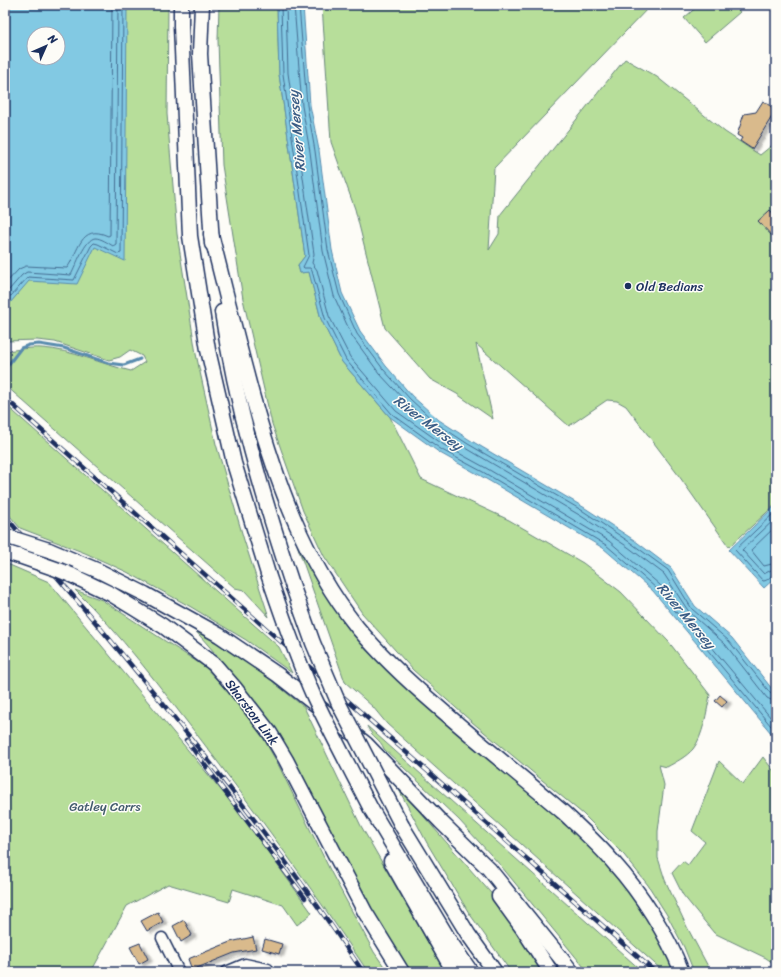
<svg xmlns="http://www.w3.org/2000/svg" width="781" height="977" font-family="Sriracha,sans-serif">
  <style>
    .green { fill: #b7de9a; stroke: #69867c; fill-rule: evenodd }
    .water { fill: #82c9e3; stroke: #598bae; fill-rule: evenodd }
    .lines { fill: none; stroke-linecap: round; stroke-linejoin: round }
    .shore { stroke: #446d93; stroke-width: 1 }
    .stream { stroke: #598bae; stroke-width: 3 }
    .building { fill: #d9ba8c; stroke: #1b2f5e; filter: url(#shadow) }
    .minor-casing { stroke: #1b2f5e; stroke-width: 13 }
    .highway-casing { stroke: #1b2f5e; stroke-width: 17 }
    .minor { stroke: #fdfcf7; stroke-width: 10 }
    .highway { stroke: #fdfcf7; stroke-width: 14 }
    .rail-casing { stroke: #1b2f5e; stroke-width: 4.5 }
    .rail { stroke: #fdfcf7; stroke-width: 3; stroke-dasharray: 9; stroke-linecap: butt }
    .highway-bridge-casing { stroke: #1b2f5e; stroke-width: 17; stroke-linecap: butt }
    .highway-bridge { stroke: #fdfcf7; stroke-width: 14 }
    .poi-dot { fill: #1b2f5e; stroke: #fdfcf7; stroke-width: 1.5 }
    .labels { text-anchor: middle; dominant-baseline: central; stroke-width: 3; stroke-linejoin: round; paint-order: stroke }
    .poi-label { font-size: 13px; fill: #1b2f5e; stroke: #fdfcf7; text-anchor: start }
    .street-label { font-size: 13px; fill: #1b2f5e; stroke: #fdfcf7 }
    .park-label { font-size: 13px; fill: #425b6d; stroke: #fdfcf7 }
    .water-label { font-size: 14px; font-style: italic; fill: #3a5d86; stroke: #fdfcf7 }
  </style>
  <defs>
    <filter id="shadow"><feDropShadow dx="4.5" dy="2.5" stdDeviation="1" flood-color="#0004"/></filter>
  </defs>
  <rect width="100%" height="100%" fill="#fdfcf7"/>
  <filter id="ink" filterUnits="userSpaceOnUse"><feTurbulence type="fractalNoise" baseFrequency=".025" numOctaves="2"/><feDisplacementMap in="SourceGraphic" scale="8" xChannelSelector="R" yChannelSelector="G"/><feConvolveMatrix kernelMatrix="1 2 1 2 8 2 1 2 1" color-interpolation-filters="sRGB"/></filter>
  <g filter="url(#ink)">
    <g class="green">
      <path d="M5,5H168L167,114L177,234L196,354L216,444L244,540L269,617L244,590L235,588L5,385V351C17,350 30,347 42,348C72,350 101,364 131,371L145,362L142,356L130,350L120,357L109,360L55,342L37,340L7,341L5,344ZM34,34H58V58H34Z"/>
      <path d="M219,5H277L279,74L305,256L298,265L300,273L309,272L321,319L342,362L390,417L421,479L509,520L583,563L621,592L668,641L710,695C707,710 703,737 693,749C686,757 676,762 667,767L659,765L664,785L658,831V858L665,880L687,927L711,972H694L684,947L667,915L648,885L624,855L583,814L472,722L413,670L362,613L324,556L303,511L272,424L243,299L222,165L218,40Z"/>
      <polygon points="322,5 651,5 494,168 489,250 499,234 500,215 625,59 657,77 725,132 760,155 776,142 776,504 729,547 679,476 626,406 617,401 607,400 569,426 476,344 493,419 457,394 430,379 385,328 355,209 331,142"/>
      <polygon points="699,5 734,5 740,12 705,42 684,18"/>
      <polygon points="5,404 279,647 292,673 246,640 191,607 127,572 85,553 20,528 5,510"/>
      <path d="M288,519L329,597L601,857C632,893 657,927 674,972H664L387,724L373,707L345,682Z"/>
      <polygon points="5,563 49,582 240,813 312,913 297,925 283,905 233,889 229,902 168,884 127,906 91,972 5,972"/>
      <path d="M75,590L102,600L205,667L250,715L278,764L332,874L374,952L388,972H368C314,891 257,813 198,736C159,686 121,634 75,590Z"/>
      <path d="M192,627L230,651L266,676L304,707L361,826L445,972H410C390,942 371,910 354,878C334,840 317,800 295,762C266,713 230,669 192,627Z"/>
      <path d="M367,726L643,972H588L501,866L459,820L384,749C380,738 372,738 367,726Z"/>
      <polygon points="763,757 776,774 776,965 766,958 714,933 683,895 672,873 683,861 688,865 705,842 692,831 719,761 743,784"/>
      <polygon points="397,786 490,892 545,972 511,972 469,913 427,843"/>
    </g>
    <g class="water">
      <path d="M5,5H127L125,261L95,247L77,284L29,281L10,303L5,298ZM34,34H58V58H34Z"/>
      <polygon points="277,5 303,5 310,105 319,150 332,250 342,293 360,331 386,366 412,396 439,420 470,440 585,508 634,540 671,568 695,606 732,638 776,694 776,739 653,591 603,548 481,476 440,453 390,417 342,362 321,319 309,272 300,273 298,265 305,256 279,74"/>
      <polygon points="776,505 776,577 764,588 729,550"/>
    </g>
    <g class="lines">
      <g class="shore">
        <polyline points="281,5 283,74 309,255 303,267 304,268 310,268 312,271 325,318 346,360 392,414 442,450 483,472 606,545 656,588 776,732"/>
        <polyline points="286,5 288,73 314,254 312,263 317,270 329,316 350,357 396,411 444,445 486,468 609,541 660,585 776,724"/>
        <polyline points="294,5 302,106 310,152 323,251 334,296 352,336 379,373 406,402 434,428 466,448 581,516 628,547 664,574 689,612 725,644 767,698 771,700 776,701"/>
        <polyline points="299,5 307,105 315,151 328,250 339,294 357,334 383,369 410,399 436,423 468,444 583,511 631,543 668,570 692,609 729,641 771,694 776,696"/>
        <path d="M5,284L19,269L26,266L67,268C79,252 80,223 108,236L110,235L112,5"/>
        <path d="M5,290H9L22,275L27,272L71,275C76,266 85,239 95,238C101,238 108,243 113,246L116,244L118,5"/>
        <polyline points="5,295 11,296 28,277 74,280 91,246 94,243 98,244 118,254 121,253 123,5"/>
        <path d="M776,511L735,550L763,581C769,581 770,574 776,574"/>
        <polyline points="776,518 742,550 764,574 771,570 776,569"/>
        <polyline points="776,526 751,550 764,566 776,563"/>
      </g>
      <polyline class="stream" points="5,369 21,348 29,345 39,344 64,348 108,363 124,365 140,359"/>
    </g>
    <g class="building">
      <polygon points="763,101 776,110 752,149 740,141 742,138 737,135 744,114 756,112"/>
      <polygon points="770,210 776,217 776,240 758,221"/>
      <polygon points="720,695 727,701 722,707 715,701"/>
      <polygon points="158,912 163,922 147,931 141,921"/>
      <polygon points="184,920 192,935 181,942 173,926"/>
      <polygon points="253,937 256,949 234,953 192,970 188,959 230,942"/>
      <polygon points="265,939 282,944 279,954 262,949"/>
      <polygon points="140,943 148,959 139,964 130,947"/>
    </g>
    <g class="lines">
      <g class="minor-casing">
        <g id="minor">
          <polyline points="162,938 179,972"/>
          <polyline points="226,972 245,964 268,969"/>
        </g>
      </g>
      <g class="highway-casing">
        <g id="highway">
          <polyline points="181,5 181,26 190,236 208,350 234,463 268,574"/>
          <polyline points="202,5 200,54 212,244"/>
          <path d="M211,234C225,289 238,344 253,398C276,480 303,559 357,627C381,656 409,682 437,706C479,743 522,777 564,813C581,829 599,845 614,863C641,893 667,934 682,972"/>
          <path d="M222,312C236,406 263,497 293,587"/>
          <polyline points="49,550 99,571 145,594 219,635 278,675 366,744 441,822 489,869 572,972"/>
          <polyline points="5,552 19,556"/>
          <polyline points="71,575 111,594 163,626 214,664 234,687 270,733 286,760 365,912 402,972"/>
          <polyline points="371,809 451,943 471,972"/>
          <polyline points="402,826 468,934 495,972"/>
          <polyline points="391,861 454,972"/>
          <polyline points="499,896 523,929 551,972"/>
        </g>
      </g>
      <use href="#minor" class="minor"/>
      <use href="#highway" class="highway"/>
      <g class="rail-casing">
        <g id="rail">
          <polyline points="5,398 655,972"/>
          <path d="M5,516C132,664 255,810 363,972"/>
          <polyline points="186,740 305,898"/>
        </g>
      </g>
      <use href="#rail" class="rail"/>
      <g class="highway-bridge-casing">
        <g id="highway-bridge">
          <polyline points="5,536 49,550"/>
          <polyline points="19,556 59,570 71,575"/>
          <path d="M268,574C282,615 296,657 314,697C332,735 352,772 371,809"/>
          <polyline points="293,587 313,643 339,704 402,826"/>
        </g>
      </g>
      <use href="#highway-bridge" class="highway-bridge"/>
    </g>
  </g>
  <circle class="poi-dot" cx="628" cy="286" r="4"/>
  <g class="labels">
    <g class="poi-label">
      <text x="636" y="286">Old Bedians</text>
    </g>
    <g class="street-label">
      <text transform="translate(252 712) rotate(53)">Sharston Link</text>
    </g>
    <g class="park-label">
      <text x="105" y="806">Gatley Carrs</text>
    </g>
    <g class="water-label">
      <text transform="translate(297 131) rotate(-95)">River Mersey</text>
      <text transform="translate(428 423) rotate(37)">River Mersey</text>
      <text transform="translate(686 616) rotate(50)">River Mersey</text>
    </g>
  </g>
  <rect width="781" height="977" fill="none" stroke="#fdfcf7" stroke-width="20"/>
  <rect x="10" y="10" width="761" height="957" fill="none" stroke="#1b2f5e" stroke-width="1.5" filter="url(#ink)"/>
  <g transform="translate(46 46) rotate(45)"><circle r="19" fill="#fdfcf7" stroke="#a3aaba"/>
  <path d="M0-3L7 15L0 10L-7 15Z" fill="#1b2f5e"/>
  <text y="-6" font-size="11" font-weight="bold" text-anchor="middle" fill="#1b2f5e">N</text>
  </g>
</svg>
